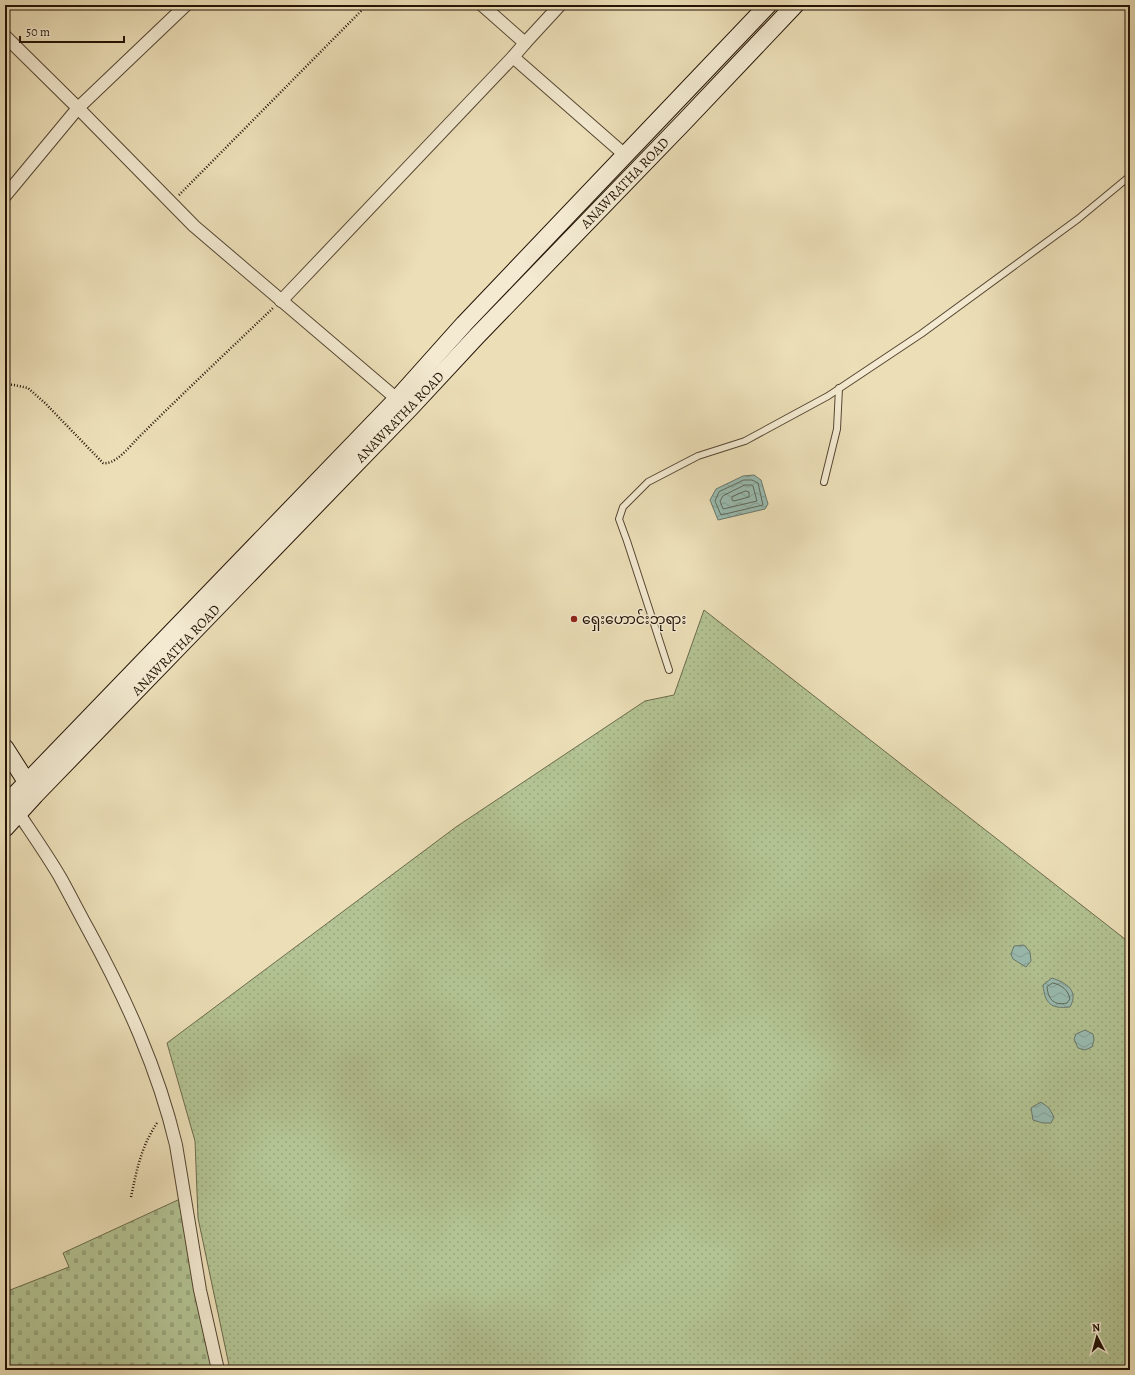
<svg xmlns="http://www.w3.org/2000/svg" width="1135" height="1375" font-family="Alegreya,'Noto Sans Myanmar',serif">
  <style>
    .grass { fill: url(#grass-dots); stroke: #6b6b4c }
    .cemetery { fill: url(#cemetery-stones); stroke: #6b6b4c }
    .water { fill: url(#water-waves); stroke: #6a786c }
    .lines { fill: none; stroke-linecap: round; stroke-linejoin: round }
    .shore { stroke: #5e685b; stroke-width: 1 }
    .lane-casing { stroke: #554632; stroke-width: 8 }
    .street-casing { stroke: #554632; stroke-width: 14 }
    .secondary-casing { stroke: #231305; stroke-width: 19 }
    .path { stroke: #231305; stroke-width: 2.5; stroke-dasharray: 1 2; stroke-linecap: butt }
    .lane { stroke: #f3ead1; stroke-width: 6 }
    .street { stroke: #f3ead1; stroke-width: 12 }
    .secondary { stroke: #f3ead1; stroke-width: 17 }
    .poi-dot { fill: #8f2418; stroke: #f3ead1; stroke-width: 1.5 }
    .labels { text-anchor: middle; dominant-baseline: central; stroke-width: 3; stroke-linejoin: round; paint-order: stroke }
    .street-label { font-size: 14px; fill: #231305; stroke: #f3ead1 }
    .poi-label { font-size: 14px; fill: #231305; stroke: #f3ead1; text-anchor: start }
  </style>
  <defs>
    <pattern id="grass-dots" width="8" height="8" patternUnits="userSpaceOnUse"><rect width="8" height="8" fill="#b3c393"/><path d="M2 2h.1M6 6h.1" fill="none" stroke="#9aa77d" stroke-width="1.8" stroke-linecap="round"/></pattern>
    <pattern id="cemetery-stones" width="16" height="16" patternUnits="userSpaceOnUse"><rect width="16" height="16" fill="#b3c393"/><path d="M2 7V4a2 2 0 0 1 4 0v3zM10 15v-3a2 2 0 0 1 4 0v3z" fill="#9aa77d"/></pattern>
    <pattern id="water-waves" width="16" height="10" patternUnits="userSpaceOnUse"><rect width="16" height="10" fill="#99bcb1"/><path d="M0 5q4-4 8 0t8 0" fill="none" stroke="#84a197"/></pattern>
  </defs>
  <rect width="100%" height="100%" fill="#ecdfb8"/>
  <filter id="stains"><feTurbulence type="fractalNoise" baseFrequency=".005" numOctaves="4"/><feColorMatrix values="0 0 0 0 .2 0 0 0 0 .09 0 0 0 0 .02 0 0 0 .5 -.17"/></filter>
  <radialGradient id="worn" r=".72"><stop offset=".6" stop-color="#630" stop-opacity="0"/><stop offset="1" stop-color="#630" stop-opacity=".3"/></radialGradient>
  <polygon class="grass" points="704,610 1130,943 1130,1370 230,1370 198,1218 195,1141 167,1043 456,827 645,701 674,695"/>
  <polygon class="cemetery" points="180,1199 212,1370 5,1370 5,1292 69,1267 63,1253"/>
  <g class="water">
    <polygon points="754,475 761,480 768,504 765,509 718,520 710,500 716,489 743,476"/>
    <polygon points="1024,945 1030,952 1031,961 1026,967 1013,959 1011,954 1014,946"/>
    <path d="M1052,978C1067,983 1079,991 1070,1007C1051,1009 1045,1004 1043,985Z"/>
    <polygon points="1085,1030 1093,1034 1094,1040 1092,1047 1085,1050 1078,1048 1074,1039 1076,1034"/>
    <polygon points="1041,1102 1049,1108 1054,1117 1051,1123 1043,1123 1033,1120 1031,1108"/>
  </g>
  <g class="lines">
    <g class="shore">
      <polygon points="744,480 752,480 758,483 763,505 721,515 715,501 719,492"/>
      <polygon points="745,485 751,485 753,486 757,501 723,509 720,501 723,496"/>
      <polygon points="746,491 749,492 749,497 734,501 732,500 732,497"/>
      <path d="M1053,983C1062,985 1068,990 1070,999L1067,1003C1055,1006 1048,1000 1047,987Z"/>
    </g>
    <g class="lane-casing">
      <g id="lane">
        <polyline points="824,482 837,429 839,388"/>
        <polyline points="669,670 627,541 619,519 623,507 648,482 698,456 745,441 828,396 921,334 1078,219 1130,176"/>
      </g>
    </g>
    <g class="street-casing">
      <g id="street">
        <polyline points="482,5 525,43"/>
        <polyline points="5,36 78,108 194,226 397,399"/>
        <polyline points="513,57 625,155"/>
        <polyline points="5,196 78,108 186,5"/>
        <polyline points="281,301 513,57 525,43 560,5"/>
        <path d="M19,814C33,835 47,855 60,877C70,895 79,913 89,931C126,999 158,1069 176,1145L200,1290L218,1370"/>
      </g>
    </g>
    <g class="secondary-casing">
      <g id="secondary">
        <polyline points="5,748 33,792"/>
        <polyline points="5,805 397,399 464,324 768,5"/>
        <polyline points="5,828 35,795 410,408 476,337 684,122 795,5"/>
      </g>
    </g>
    <g class="path">
      <polyline points="179,195 367,5"/>
      <path d="M5,384L14,385L28,388L45,403L103,463C114,465 128,449 135,441C180,396 227,352 273,308"/>
      <path d="M131,1197C137,1169 141,1147 157,1123"/>
    </g>
    <use href="#lane" class="lane"/>
    <use href="#street" class="street"/>
    <use href="#secondary" class="secondary"/>
  </g>
  <circle class="poi-dot" cx="574" cy="619" r="4"/>
  <g class="labels">
    <g class="street-label">
      <text transform="translate(625 183) rotate(-46)">ANAWRATHA ROAD</text>
      <text transform="translate(400 417) rotate(-46)">ANAWRATHA ROAD</text>
      <text transform="translate(176 650) rotate(-46)">ANAWRATHA ROAD</text>
    </g>
    <g class="poi-label">
      <text x="582" y="619">ရှေးဟောင်းဘုရား</text>
    </g>
  </g>
  <rect width="1135" height="1375" fill="none" stroke="#ecdfb8" stroke-width="20"/>
  <rect x="6" y="6" width="1123" height="1363" fill="none" stroke="#231305" stroke-width="2"/>
  <rect x="10" y="10" width="1115" height="1355" fill="none" stroke="#231305"/>
  <g transform="translate(1097 1337) rotate(354)" stroke="#f3ead1" stroke-width="3" paint-order="stroke">
  <path d="M0-3L7 15L0 10L-7 15Z" fill="#231305"/>
  <text y="-6" font-size="11" font-weight="bold" text-anchor="middle" fill="#231305">N</text>
  </g>
  <path d="M20 36v6h104v-6" fill="none" stroke="#231305" stroke-width="2"/>
  <text x="26" y="36" font-size="12" fill="#231305" stroke="#f3ead1" stroke-width="3" paint-order="stroke">50 m</text>
  <rect width="100%" height="100%" filter="url(#stains)"/>
  <rect width="100%" height="100%" fill="url(#worn)"/>
</svg>
